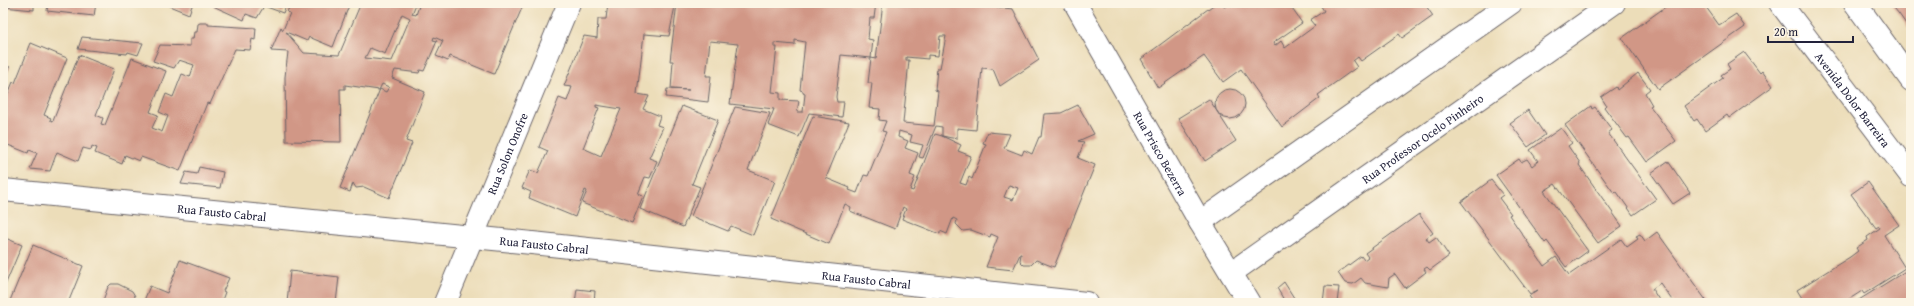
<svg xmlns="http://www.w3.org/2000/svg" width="1914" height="306" font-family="'Gentium Book Plus',serif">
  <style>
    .building { fill: #d19786; fill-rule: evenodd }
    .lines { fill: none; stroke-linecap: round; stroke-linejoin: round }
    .street-casing { stroke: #696367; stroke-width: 24 }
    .street { stroke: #fff; stroke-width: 22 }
    .labels { text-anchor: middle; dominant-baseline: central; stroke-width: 3; stroke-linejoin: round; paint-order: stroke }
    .street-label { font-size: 12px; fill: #22223b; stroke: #fcf5e5 }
  </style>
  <rect width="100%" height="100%" fill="#fcf5e5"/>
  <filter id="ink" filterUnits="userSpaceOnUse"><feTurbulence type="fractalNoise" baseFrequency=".025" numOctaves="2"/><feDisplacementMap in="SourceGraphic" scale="8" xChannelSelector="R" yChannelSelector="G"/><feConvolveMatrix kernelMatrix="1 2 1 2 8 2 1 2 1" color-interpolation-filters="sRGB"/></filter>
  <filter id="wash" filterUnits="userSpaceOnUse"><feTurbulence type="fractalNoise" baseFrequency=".012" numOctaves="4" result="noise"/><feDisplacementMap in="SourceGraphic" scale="16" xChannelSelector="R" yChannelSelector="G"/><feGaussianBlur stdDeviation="0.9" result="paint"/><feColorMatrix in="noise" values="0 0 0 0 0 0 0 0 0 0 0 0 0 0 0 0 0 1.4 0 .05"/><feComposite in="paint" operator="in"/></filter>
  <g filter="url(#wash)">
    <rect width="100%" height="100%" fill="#ecddb9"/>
    <g id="blocks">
      <g class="building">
        <polygon points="3,3 34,3 34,10 3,7"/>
        <polygon points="48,3 96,3 94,16 47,11"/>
        <polygon points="162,3 193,3 189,14"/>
        <polygon points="215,3 287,3 283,13 264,6 257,18 246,14 244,20 213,6"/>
        <path d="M291,3H350L333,47L309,37L307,41L286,32L304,53L339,55L361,3H524L494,74L450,56L448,61L436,56L443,41L434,37L433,40L437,41L424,71L420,70L419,73L395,70L392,78L425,92L406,141L412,143L389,198L364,187L356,188L353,183L350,192L340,188L380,89L386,92L389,87L382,84L379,90L345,85V89H340L341,142L286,141L285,77L288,52L271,51L281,27L283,30L290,13L287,12ZM416,4L419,6L416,15L412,14ZM402,14L410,18L392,61L365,58L370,48L385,54Z"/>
        <path d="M608,3H673L675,6L669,36L644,34L637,94L649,96L643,109L660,116L657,125L663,127L649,158L657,161L650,178L645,177L638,194L643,196L632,223L582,203L587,191L585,190L575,217L529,198L531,192L522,188L530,170L538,173L548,151L539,147L559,98L567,101L572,87L564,86L584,36L597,38L598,19H606ZM596,105L621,109L601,156L583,148L599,108L596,107Z"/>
        <path d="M677,3H876L874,18H870L868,39L873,40L871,58L841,55L836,97L837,102H844L842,117L809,113L799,137L768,125L774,109L730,104L738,44L710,41L706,76H711L708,102L666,97L667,89L689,90L671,89L673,61H670ZM795,40L805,42L800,90L803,91V93L805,94L803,112H797L799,101L780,100V93L772,92L777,47H774V43L795,45Z"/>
        <path d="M883,3H935L943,5L944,3H959L1013,9L1039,60L1000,86L993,69L982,68L976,130L957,128V139L942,136L961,145L958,151L971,156L960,183L966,185L969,177L972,179L986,144L983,143L988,132L1010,134L1004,148L1022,155L1024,150L1032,154L1039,137H1041L1044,114L1061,113L1078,105L1094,134L1078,141L1084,142L1078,158L1095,165L1054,267L1036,260L1031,265H1024L1020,261L1021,254H1020L1013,270L986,267L998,237L991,234L990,237L971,230L963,231L956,224L957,220L953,218L947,234L940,231V234L902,219L906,209L903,207L895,229L850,211L851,207L845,204L829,244L771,219L813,116L849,122L826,178L850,188L849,190L857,193L864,175L868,176L886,132L882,131L886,121L879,120L880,109L869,108L872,83H868L871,58L876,59ZM940,36H946L940,68H937L935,90L938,91L934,126L903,123L909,60H906V57L928,59V55L938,56ZM936,126L942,127V136L935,134L913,191L910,190L915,177L910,175L918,153L905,148L908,141L898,137L899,131L912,135L910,142L923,145L919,157L923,158ZM1009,185L1018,188L1013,200L1004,197Z"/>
        <polygon points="1216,3 1221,3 1224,7 1231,3 1288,3 1302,23 1273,43 1275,46 1281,41 1285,48 1315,26 1310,20 1324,11 1319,3 1424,3 1433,16 1402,38 1399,34 1361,61 1358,57 1353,61 1357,67 1318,95 1320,98 1282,127 1241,69 1223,82 1204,56 1158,88 1141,59"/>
        <polygon points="1671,3 1703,3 1719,25 1736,14 1745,27 1658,89 1622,38"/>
        <polygon points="1890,3 1911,3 1911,31 1899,14"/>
        <polygon points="200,23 208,23 208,25 256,28 255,40 252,39 250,50 235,49 210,104 207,103 180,171 141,157 139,161 125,155 122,164 95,153 97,148 92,146 91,150 83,148 78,161 57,152 50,171 30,169 37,153 29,150 28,153 3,143 3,106 13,82 15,83 31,43 67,58 44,115 51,118 50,120 53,121 79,55 114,69 96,115 103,118 101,124 105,125 132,58 166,71 150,112 158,115 152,128 162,132 168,116 159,112 166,94 173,97 182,74 190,77 194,65 179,60 174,68 153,61 160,45 190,46 190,39 193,39 194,32 197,32 198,24"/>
        <polygon points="82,37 132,42 143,43 138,55 128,52 127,54 78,49"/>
        <polygon points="1744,52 1760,73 1762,71 1773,86 1729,118 1727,115 1705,131 1697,119 1694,121 1684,106 1723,78 1721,75 1730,69 1727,64"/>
        <polygon points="3,65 10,67 3,84"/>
        <polygon points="1638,73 1650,89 1645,93 1652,105 1650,106 1676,141 1647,162 1629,137 1627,138 1604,107 1606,105 1601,97 1616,87 1617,90"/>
        <circle cx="1230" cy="104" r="15"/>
        <polygon points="1209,99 1236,141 1205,161 1178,118"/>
        <polygon points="682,106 718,120 692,184 700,187 683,227 640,209"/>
        <polygon points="1591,106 1592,109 1595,107 1612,130 1608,133 1656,199 1633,215 1617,192 1614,193 1565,125"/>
        <polygon points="735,107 770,113 748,170 775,181 753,235 731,226 728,231 691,216"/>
        <polygon points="1528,110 1545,135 1528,147 1510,123"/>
        <polygon points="1561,128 1572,143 1568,146 1580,163 1579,165 1622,226 1598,243 1555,184 1544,191 1588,251 1566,267 1547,241 1545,243 1496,175 1519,159 1521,162 1527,159 1532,166 1538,161 1530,150"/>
        <polygon points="1668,161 1690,193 1673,204 1651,173"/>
        <polygon points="199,167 223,172 220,188 181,184 186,172 197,174"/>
        <polygon points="1491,180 1503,195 1499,198 1511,214 1509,215 1544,266 1556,257 1569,275 1621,239 1627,247 1638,239 1636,236 1640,234 1645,241 1657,232 1708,303 1674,303 1660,283 1652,289 1661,303 1534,303 1529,296 1538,290 1530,294 1461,202"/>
        <polygon points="1868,182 1899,225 1884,235 1905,268 1864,294 1862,291 1843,303 1805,303 1797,290 1850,257 1858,251 1856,248 1868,240 1867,237 1880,228 1879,226 1876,228 1851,194"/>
        <polygon points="1419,214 1433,233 1426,238 1429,242 1436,237 1449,256 1430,270 1427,267 1424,269 1426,272 1405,288 1395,274 1389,278 1388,287 1365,283 1361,278 1353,284 1345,283 1338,273 1361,256 1364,260 1368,257 1365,253"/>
        <polygon points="3,237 22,245 3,290"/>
        <polygon points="33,245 83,266 68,303 9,303"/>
        <polygon points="180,260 229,278 223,291 225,292 221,303 143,303 150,286 167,293"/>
        <polygon points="1911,267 1911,303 1854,303 1904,272"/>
        <polygon points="290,271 339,277 336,303 287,303"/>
        <polygon points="1284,282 1296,301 1284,300 1277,288"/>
        <polygon points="111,284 118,284 132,291 135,296 133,303 102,303 108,287"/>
        <polygon points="1325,286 1339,287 1337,303 1323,303"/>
        <polygon points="577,289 595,291 594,303 575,303"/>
      </g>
    </g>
  </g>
  <g filter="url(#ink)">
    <use href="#blocks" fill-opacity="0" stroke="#696367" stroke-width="1"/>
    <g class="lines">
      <g class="street-casing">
        <g id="street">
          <path id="s1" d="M1075,3L1200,222L1249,303"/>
          <path id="s2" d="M1780,3L1911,176"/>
          <polyline points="1855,3 1911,80"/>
          <path id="s3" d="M3,190L542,244L1086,303"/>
          <polyline points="1200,222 1511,3"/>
          <path id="s4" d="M1231,273L1614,3"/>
          <path id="s5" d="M445,303L569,3"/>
        </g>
      </g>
      <use href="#street" class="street"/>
    </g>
  </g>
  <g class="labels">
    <g class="street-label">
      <text stroke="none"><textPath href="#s2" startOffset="121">Avenida Dolor Barreira</textPath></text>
      <text stroke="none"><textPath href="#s4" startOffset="234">Rua Professor Ocelo Pinheiro</textPath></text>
      <text stroke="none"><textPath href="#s5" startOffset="162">Rua Solon Onofre</textPath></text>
      <text stroke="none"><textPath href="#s1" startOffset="173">Rua Prisco Bezerra</textPath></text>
      <text stroke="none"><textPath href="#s3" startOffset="220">Rua Fausto Cabral</textPath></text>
      <text stroke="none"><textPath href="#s3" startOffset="544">Rua Fausto Cabral</textPath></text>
      <text stroke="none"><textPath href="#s3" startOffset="868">Rua Fausto Cabral</textPath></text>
    </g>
  </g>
  <rect width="1914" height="306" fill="none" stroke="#fcf5e5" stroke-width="16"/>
  <path d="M1768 36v6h85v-6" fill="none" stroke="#22223b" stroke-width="2"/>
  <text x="1774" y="36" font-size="12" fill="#22223b" stroke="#fcf5e5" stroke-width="3" paint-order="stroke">20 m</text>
</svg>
